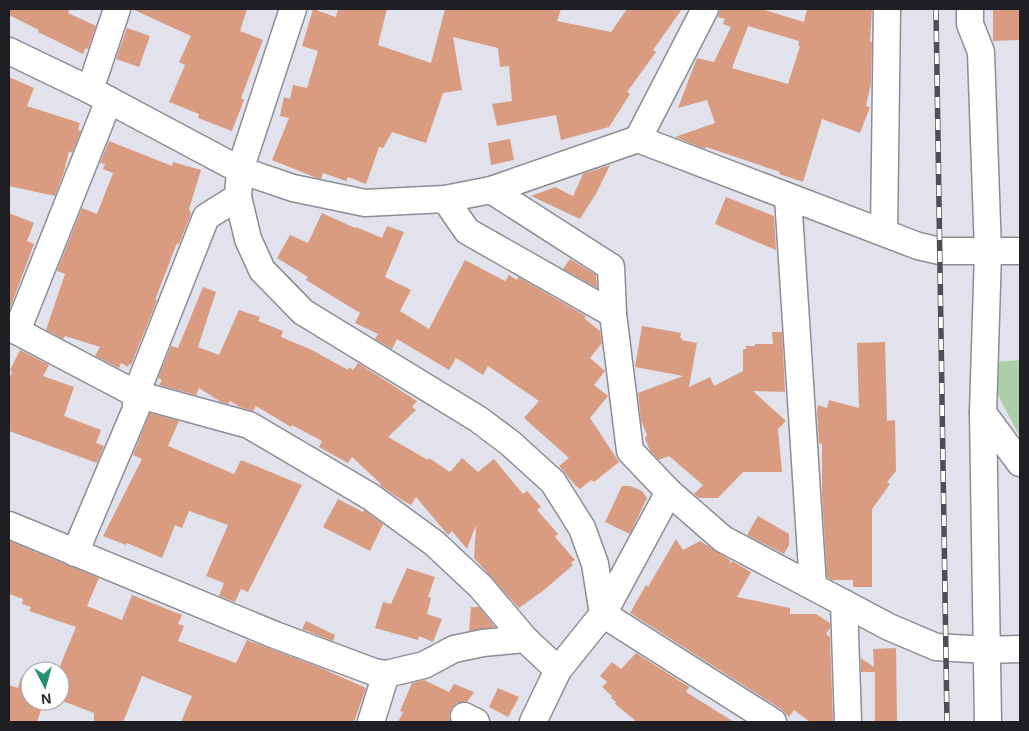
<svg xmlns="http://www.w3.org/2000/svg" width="1029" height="731" font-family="Helvetica,sans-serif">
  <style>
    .green { fill: #abcfa8 }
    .building { fill: #d99c81; fill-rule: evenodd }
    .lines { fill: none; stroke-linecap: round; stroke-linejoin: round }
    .minor-casing { stroke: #8c8d96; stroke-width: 29 }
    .minor { stroke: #fff; stroke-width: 26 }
    .rail-casing { stroke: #4e4f54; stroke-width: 5.5 }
    .rail { stroke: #fff; stroke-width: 4; stroke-dasharray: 11; stroke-linecap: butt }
  </style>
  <rect width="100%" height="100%" fill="#e1e2ec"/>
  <polygon class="green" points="1020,360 1020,437 997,393 995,362"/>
  <g class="building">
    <polygon points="9,9 70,9 68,13 96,26 88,49 86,48 83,54 38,32 39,30 9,15"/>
    <polygon points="132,9 247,9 240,31 263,40 241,98 244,100 232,131 198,118 199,114 169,102 185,65 179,62 191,36"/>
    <polygon points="313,9 336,17 338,9 387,9 378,45 431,63 445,9 561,9 557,21 611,32 627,9 682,9 653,50 656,52 627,92 630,94 609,127 561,140 556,115 497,126 492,104 512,101 509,66 500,67 498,48 453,37 462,90 443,93 426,143 392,132 383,148 379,147 366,184 348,177 346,181 323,173 321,179 317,178 272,160 289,118 280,116 284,97 290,99 293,85 307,88 318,51 302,46"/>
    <path d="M720,9H761L804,22L807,9H872L870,42H872L871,83L866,106L870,107L860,133L822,119L803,182L779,174L780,172L706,147L705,149L675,137L715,123L707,100L678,108L697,58L714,62L731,27L723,24L725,19L718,17ZM748,26L799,41L798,46H800L788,84L732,68Z"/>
    <polygon points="993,9 1020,9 1020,40 993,41"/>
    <polygon points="127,28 150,36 139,67 116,59"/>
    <polygon points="9,77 34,88 27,106 80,123 78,130 81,131 72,153 69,151 64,172 55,196 9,186"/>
    <polygon points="510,139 514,160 491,165 488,143"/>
    <polygon points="109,141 172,166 173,162 201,170 189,209 191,214 179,244 177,243 155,300 157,300 131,365 129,364 128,367 121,363 119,368 95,356 100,347 65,336 63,339 46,330 65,274 57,271 82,208 97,214 113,173 103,169 105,164 100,163"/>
    <polygon points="610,165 597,192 580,219 531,196 555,187 573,196 583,174"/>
    <polygon points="726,197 774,216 776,250 715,224"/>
    <polygon points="9,213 34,223 27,241 34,244 9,311"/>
    <polygon points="322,213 355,228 356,227 382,238 387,226 404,232 385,277 411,290 400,311 429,329 465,260 505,281 509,275 517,280 518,277 586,316 584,318 600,331 602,343 590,358 605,371 594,385 608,396 590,418 619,462 594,482 591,480 580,489 575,485 559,466 569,458 524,418 539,401 488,366 483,375 456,358 449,370 397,339 392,349 375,339 378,334 355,323 360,313 306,280 308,277 277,258 290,235 308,243"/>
    <polygon points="570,259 596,275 597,288 563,269"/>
    <polygon points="203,287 216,292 198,347 219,355 239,310 260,317 258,321 283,331 281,337 312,350 348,370 349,367 353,370 358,363 417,401 412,407 416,410 388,437 428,460 429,458 450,472 462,458 478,472 494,459 523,494 527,491 541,507 537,510 558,534 555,537 575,560 571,563 573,565 544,590 519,608 474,558 476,525 467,549 452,531 448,535 416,497 411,505 397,497 380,485 381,484 352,457 348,463 319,447 322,441 292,425 291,427 256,406 253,411 240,407 230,401 228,404 221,402 199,388 196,395 159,385 162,380 158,378 171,346 178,348"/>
    <polygon points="642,326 681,333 680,338 682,338 682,340 697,343 689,387 710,377 714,386 743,371 743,349 746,349 746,346 755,346 755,344 773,344 772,332 782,332 785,392 753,391 786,421 778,429 782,472 743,472 718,498 699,498 694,494 703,485 669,456 659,460 650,451 645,438 647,435 641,421 638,393 683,376 635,367"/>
    <polygon points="885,342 887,421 895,420 896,471 887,482 890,484 872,509 872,587 853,587 853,580 832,580 827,577 822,494 822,443 819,444 817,411 818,405 827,408 829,400 859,408 857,343"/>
    <polygon points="20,350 49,365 43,376 74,387 64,416 101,430 96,443 104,446 97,463 9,431 9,379 12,372 10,370"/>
    <polygon points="150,413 179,421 168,446 234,474 241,460 302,485 248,592 241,589 235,602 219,596 224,583 206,576 228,525 189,511 182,528 175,525 162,558 127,543 126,545 103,536 142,459 133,455"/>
    <polygon points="622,486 630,486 642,491 647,498 630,534 605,522"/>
    <polygon points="338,499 363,512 364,510 383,524 370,551 323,527"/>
    <polygon points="758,516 789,534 789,545 784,554 747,535"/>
    <polygon points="676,539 683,550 700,541 730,560 730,564 732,561 751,572 737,597 790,608 790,614 816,614 830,623 830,628 826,634 830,637 833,722 810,722 794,710 789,717 781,709 630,613 646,585 648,587"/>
    <polygon points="9,541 99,578 87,606 122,620 132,595 182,615 178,624 184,626 178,641 236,663 247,640 321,668 366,688 354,722 181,722 192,696 142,676 123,722 94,722 94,713 60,700 60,671 58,671 76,627 29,611 31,607 22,604 23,599 9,594"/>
    <polygon points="407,568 435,577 428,597 431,598 427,614 442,619 433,642 419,636 418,640 375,628 383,602 391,604"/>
    <polygon points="471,607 479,607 495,627 469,631"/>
    <polygon points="306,621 335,635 333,641 302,629"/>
    <polygon points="896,648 897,722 875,722 875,672 861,672 861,658 874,667 873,649"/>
    <polygon points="636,653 689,687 686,692 734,722 637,722 615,704 616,702 611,698 612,696 602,687 607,682 600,676 612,662 621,669"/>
    <polygon points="21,677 30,680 30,701 44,701 37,722 9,722 9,685 18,688"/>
    <polygon points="424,680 449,692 454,684 474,692 467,702 456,703 451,709 449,716 451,722 398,722 403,712 400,711 412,683"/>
    <polygon points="498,688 519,697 508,717 489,707"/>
  </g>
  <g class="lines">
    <g class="minor-casing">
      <g id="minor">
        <polyline points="293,9 240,170 238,197 248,239 262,270 303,312 478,419 510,443 553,482 582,528 595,564 603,614 773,722"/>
        <polyline points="970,9 970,24 981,52 988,252 983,413 988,722"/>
        <polyline points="9,51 90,90 240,170 293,188 365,203 445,199 491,190 638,139 918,246 940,251 1020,251"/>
        <polyline points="90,90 117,9"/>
        <polyline points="638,139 705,9"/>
        <polyline points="491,190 611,267 613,314 630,451 669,492"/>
        <polyline points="788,197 813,586"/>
        <polyline points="445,199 467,231 613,314"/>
        <polyline points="884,232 887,9"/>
        <polyline points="9,327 136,394 249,425 371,497 434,543 481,587 525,639 558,670"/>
        <polyline points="17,331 109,100"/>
        <polyline points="983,413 1020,463"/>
        <polyline points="9,525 275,635 374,672 386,674 424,665 454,649 483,643 525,639"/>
        <polyline points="75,553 136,409 136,394 206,217 238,197"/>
        <polyline points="844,603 848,722"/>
        <polyline points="464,716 476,722"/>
        <polyline points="371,722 386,674"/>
        <polyline points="533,722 558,670 603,614 669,492 723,539 889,627 936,647 987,650 1020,649"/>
      </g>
    </g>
    <use href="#minor" class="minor"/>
    <g class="rail-casing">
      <polyline id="rail" points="936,9 947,722"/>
    </g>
    <use href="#rail" class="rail"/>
  </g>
  <rect width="1029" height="731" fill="none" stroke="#1f1f23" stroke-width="20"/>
  <g transform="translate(45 686) rotate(174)"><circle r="24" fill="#ffffff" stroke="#a5a5a7"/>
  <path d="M0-4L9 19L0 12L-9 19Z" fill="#268f6c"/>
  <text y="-8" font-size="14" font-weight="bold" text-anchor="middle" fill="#1f1f23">N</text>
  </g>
</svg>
